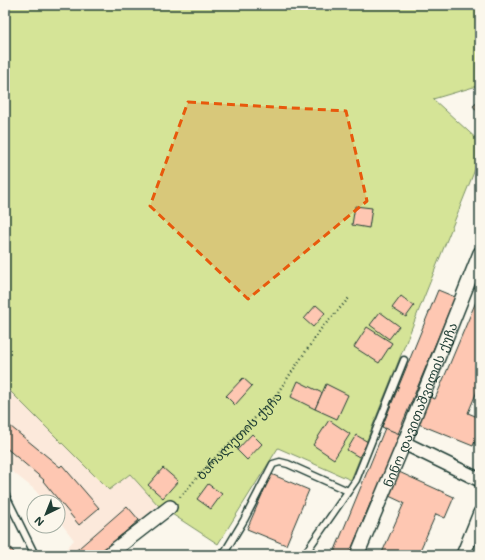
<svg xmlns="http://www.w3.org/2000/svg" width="485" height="560" font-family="Mali,'Noto Sans Georgian',sans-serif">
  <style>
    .built { fill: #fce9db }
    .green { fill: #d5e497; stroke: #7a9066 }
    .building { fill: #fec7b2; stroke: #1f3d34 }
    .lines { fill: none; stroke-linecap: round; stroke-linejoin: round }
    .lane-casing { stroke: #1f3d34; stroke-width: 9 }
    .street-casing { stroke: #1f3d34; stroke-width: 16 }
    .path { stroke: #1f3d34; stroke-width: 2.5; stroke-dasharray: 1 3; stroke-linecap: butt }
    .lane { stroke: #fbf7ec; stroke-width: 6 }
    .street { stroke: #fbf7ec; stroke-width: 13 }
    .marked { fill: #e8590c; fill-opacity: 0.2; stroke: #e8590c; stroke-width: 3; stroke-dasharray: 8 5; stroke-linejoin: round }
    .labels { text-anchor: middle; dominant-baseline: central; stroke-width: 3; stroke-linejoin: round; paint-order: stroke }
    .street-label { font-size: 13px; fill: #1f3d34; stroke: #fbf7ec }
  </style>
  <rect width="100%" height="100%" fill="#fbf7ec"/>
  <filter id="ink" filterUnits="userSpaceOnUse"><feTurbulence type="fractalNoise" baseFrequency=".025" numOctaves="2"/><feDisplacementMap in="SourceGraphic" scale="8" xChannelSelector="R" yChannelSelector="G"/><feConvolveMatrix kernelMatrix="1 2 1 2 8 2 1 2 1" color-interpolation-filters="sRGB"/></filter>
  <g filter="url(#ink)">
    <polygon class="built" points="5,386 109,490 130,474 158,505 103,555 61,555 74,540 58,519 58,502 45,502 34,489 5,466"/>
    <polygon class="green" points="5,5 480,5 480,84 477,86 433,99 480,142 480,157 351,480 278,448 218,544 158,505 130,474 109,490 5,386"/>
    <g class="building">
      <polygon points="480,100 480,115 473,106"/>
      <polygon points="355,206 372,208 369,228 352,225"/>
      <polygon points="438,290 455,297 398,434 382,427"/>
      <polygon points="480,292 480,384 468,413 480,418 480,429 473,446 416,423 427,396 435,399"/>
      <polygon points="401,296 414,306 406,317 392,308"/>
      <polygon points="316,305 325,313 313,327 304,319"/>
      <polygon points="380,312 399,326 389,339 370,325"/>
      <polygon points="367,327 392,343 379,363 354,347"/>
      <polygon points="243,378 252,386 235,405 226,396"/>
      <polygon points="298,381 322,393 315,409 291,397"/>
      <polygon points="326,384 348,395 337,419 315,409"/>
      <polygon points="329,420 350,434 334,459 313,445"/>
      <polygon points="5,422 60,467 62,465 99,508 79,525 43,481 44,480 5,447"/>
      <polygon points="385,428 402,435 375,501 372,499 349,555 333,555"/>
      <polygon points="252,434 262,444 247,460 237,450"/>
      <polygon points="356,435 368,442 359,457 347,450"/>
      <polygon points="163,468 178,481 163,498 148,485"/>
      <polygon points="399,472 454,497 445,518 436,514 418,555 381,555 404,503 389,496"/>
      <polygon points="271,474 309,490 286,545 247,529"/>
      <polygon points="208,484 222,494 211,509 197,499"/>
      <polygon points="127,506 139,520 99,555 71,555"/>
      <polygon points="5,541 16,555 5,555"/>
    </g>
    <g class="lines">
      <g class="lane-casing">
        <g id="lane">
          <polyline points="5,494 35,555"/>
          <polyline points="223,555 244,520 273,464 280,462 288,464 348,491"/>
          <polyline points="304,555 356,480 404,360"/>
        </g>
      </g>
      <g class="street-casing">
        <g id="street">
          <polyline points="404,443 480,480"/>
          <polyline points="108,555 170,507"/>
          <path id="s2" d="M357,555L404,443L480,253"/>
          <polyline points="463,555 480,513"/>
        </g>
      </g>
      <path class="path" id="s1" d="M180,497L211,462L272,401L321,329L350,297"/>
      <use href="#lane" class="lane"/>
      <use href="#street" class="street"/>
    </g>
  </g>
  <path class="marked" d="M188,102L346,111L367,201L248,299L150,206Z"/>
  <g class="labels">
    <g class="street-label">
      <text stroke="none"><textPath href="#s2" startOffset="163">ნინო დავითაშვილის ქუჩა</textPath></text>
      <text stroke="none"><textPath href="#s1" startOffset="85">ბარალეთის ქუჩა</textPath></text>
    </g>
  </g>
  <rect width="485" height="560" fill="none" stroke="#fbf7ec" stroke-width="20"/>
  <rect x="10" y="10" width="465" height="540" fill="none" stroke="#1f3d34" stroke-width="1.5" filter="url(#ink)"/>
  <g transform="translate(46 514) rotate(223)"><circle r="19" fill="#fbf7ec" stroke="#a3ada2"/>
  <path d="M0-3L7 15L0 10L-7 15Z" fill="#1f3d34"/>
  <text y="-6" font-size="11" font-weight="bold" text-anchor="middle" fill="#1f3d34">N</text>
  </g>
</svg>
